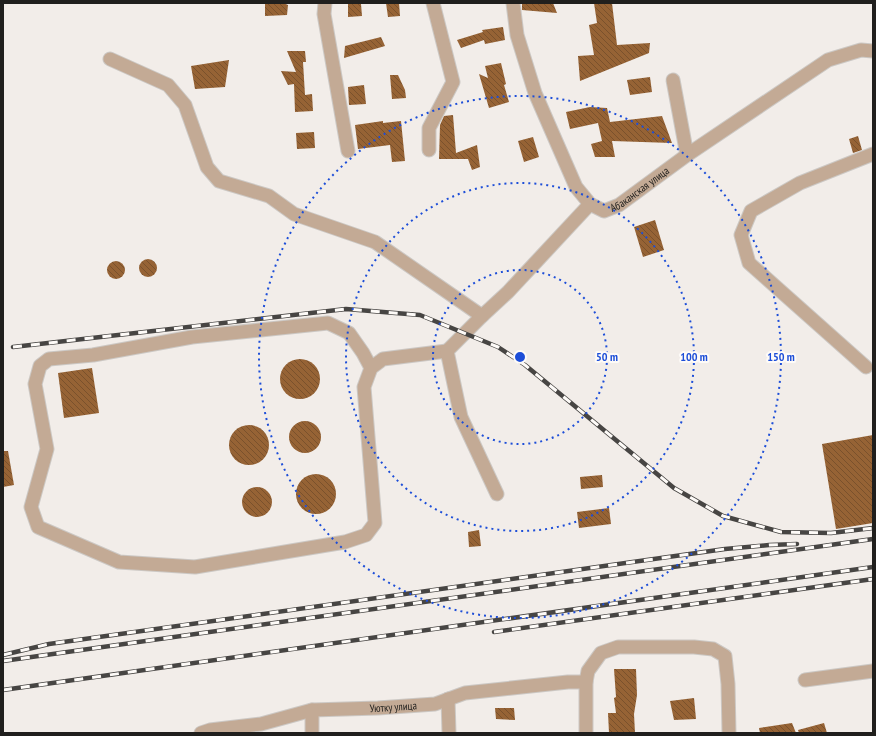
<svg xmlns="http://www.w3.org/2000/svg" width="876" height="736" font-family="'PT Sans Narrow',sans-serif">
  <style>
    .building { fill: url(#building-back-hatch) }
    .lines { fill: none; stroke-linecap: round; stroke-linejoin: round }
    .minor-casing { stroke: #ccc8c4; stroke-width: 15 }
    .minor { stroke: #c3aa95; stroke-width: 13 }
    .rail-casing { stroke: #474543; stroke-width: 4.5 }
    .rail { stroke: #fefbf8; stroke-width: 3; stroke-dasharray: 9; stroke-linecap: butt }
    .ring { fill: none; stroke: #1d4ed8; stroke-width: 2; stroke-dasharray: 2 4 }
    .labels { text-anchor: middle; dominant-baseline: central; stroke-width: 4; stroke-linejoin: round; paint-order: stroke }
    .street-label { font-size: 11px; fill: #201f1d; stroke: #fefbf8 }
    .centre { fill: #1d4ed8; stroke: #fefbf8; stroke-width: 2 }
    .ring-label { font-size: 12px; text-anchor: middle; font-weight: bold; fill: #1d4ed8; stroke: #fefbf8; stroke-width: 4; stroke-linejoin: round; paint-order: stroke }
  </style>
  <defs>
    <pattern id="building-back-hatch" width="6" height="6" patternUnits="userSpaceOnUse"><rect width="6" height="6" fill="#966335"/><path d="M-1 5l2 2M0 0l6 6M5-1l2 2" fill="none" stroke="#7a512c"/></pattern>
  </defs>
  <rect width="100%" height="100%" fill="#f2ede9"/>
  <g class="building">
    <polygon points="265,3 283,3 288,5 287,15 265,16"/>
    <polygon points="386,3 399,3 400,16 388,17"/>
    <polygon points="522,3 553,3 557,13 522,10"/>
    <polygon points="594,3 612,3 617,45 650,43 649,53 580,81 578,56 594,55 589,25 597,23"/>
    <polygon points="348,4 361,4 362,16 348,17"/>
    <polygon points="503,27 505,40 485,44 484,40 461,48 457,40 483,32 482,30"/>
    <polygon points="381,37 385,46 344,58 345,46"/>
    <polygon points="287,51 305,51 306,62 303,62 305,95 312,94 313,111 295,112 294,84 288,85 281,71 296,72"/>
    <polygon points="229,60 225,87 195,89 191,66"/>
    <polygon points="501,63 506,84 504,85 509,102 489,108 479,74 488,78 485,66"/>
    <polygon points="390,75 398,75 405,90 406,98 392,99"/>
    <polygon points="650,77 652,92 630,95 627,80"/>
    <polygon points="364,85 366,104 349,105 348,87"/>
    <polygon points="590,107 607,108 610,122 662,116 672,143 612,141 615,157 595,157 591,144 602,141 598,123 570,129 566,112"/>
    <polygon points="453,115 456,153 477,145 480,167 472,170 468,159 439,159 440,125 444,116"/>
    <polygon points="383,121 383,123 401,121 405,161 392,162 390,145 358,149 355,125"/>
    <polygon points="314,132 315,148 297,149 296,133"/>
    <polygon points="858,136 862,150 853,153 849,139"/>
    <polygon points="533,137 539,157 524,162 518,141"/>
    <polygon points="655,220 664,250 643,257 634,227"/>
    <circle cx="148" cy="268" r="9"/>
    <circle cx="116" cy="270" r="9"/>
    <circle cx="300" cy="379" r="20"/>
    <polygon points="92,368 99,413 64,418 58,373"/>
    <circle cx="305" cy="437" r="16"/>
    <circle cx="249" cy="445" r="20"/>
    <polygon points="873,435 873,523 836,529 822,444"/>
    <polygon points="3,451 8,451 14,485 3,487"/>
    <circle cx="316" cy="494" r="20"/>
    <polygon points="602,475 603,487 581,489 580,477"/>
    <circle cx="257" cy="502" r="15"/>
    <polygon points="609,508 611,524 579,528 577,512"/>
    <polygon points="479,530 481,546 469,547 468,532"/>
    <polygon points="614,669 636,669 637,695 634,714 635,733 609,733 608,713 616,713 614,698 616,697"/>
    <polygon points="694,698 696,719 674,720 670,701"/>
    <polygon points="495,708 514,708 515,720 496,719"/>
    <polygon points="792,723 796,733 760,733 759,728"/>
    <polygon points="824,723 827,733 799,733 798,730"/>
  </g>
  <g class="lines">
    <g class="minor-casing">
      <g id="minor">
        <polyline points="325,3 324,14 348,151"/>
        <path id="s1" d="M513,3L517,35L535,93L576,187L590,204L604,211L619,205L687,155L828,60L861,50L873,51"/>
        <polyline points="110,59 168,85 185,105 207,167 219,181 269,196 294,214 375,242 482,316"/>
        <polyline points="673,80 687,155"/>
        <polyline points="429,150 429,128 453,82 433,3"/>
        <polyline points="866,367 749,263 741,235 751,211 800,183 873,154"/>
        <polyline points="371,368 363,353 349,333 328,323 192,337 93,355 49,359 40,366 35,384 47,449 31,507 38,527 119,562 195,567 345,542 366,535 375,523 364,387 371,368 383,359 447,351"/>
        <polyline points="497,494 461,417 447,351 482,316 508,292 590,204"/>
        <polyline points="805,680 873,671"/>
        <polyline points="448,699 449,733"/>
        <path id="s2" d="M201,733L210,730L261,724L312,710L378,708L435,704L465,693L568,682H586"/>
        <polyline points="312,733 312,710"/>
        <polyline points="586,733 586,682 588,671 601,653 618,647 694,647 713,649 725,656 728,684 729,733"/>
      </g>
    </g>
    <use href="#minor" class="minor"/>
    <g class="rail-casing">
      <g id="rail">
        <polyline points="13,347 346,309 420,315 498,347 525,365 674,488 723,516 781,532 831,533 873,528"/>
        <polyline points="494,632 873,579"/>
        <polyline points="3,655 49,644 725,549 769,545 797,544"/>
        <polyline points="3,661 873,539"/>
        <polyline points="3,690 873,567"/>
      </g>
    </g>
    <use href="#rail" class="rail"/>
  </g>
  <g class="ring">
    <circle cx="520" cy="357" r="87"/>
    <circle cx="520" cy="357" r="174"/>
    <circle cx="520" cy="357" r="261"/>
  </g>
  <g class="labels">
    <g class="street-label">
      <text stroke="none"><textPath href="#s1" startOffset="275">Абаканская улица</textPath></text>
      <text stroke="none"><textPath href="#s2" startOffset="195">Уютку улица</textPath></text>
    </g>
  </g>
  <circle cx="520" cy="357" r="6" class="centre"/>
  <g class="ring-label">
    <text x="607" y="361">50 m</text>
    <text x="694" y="361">100 m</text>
    <text x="781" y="361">150 m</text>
  </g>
  <rect width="876" height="736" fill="none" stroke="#201f1d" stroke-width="8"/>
</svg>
